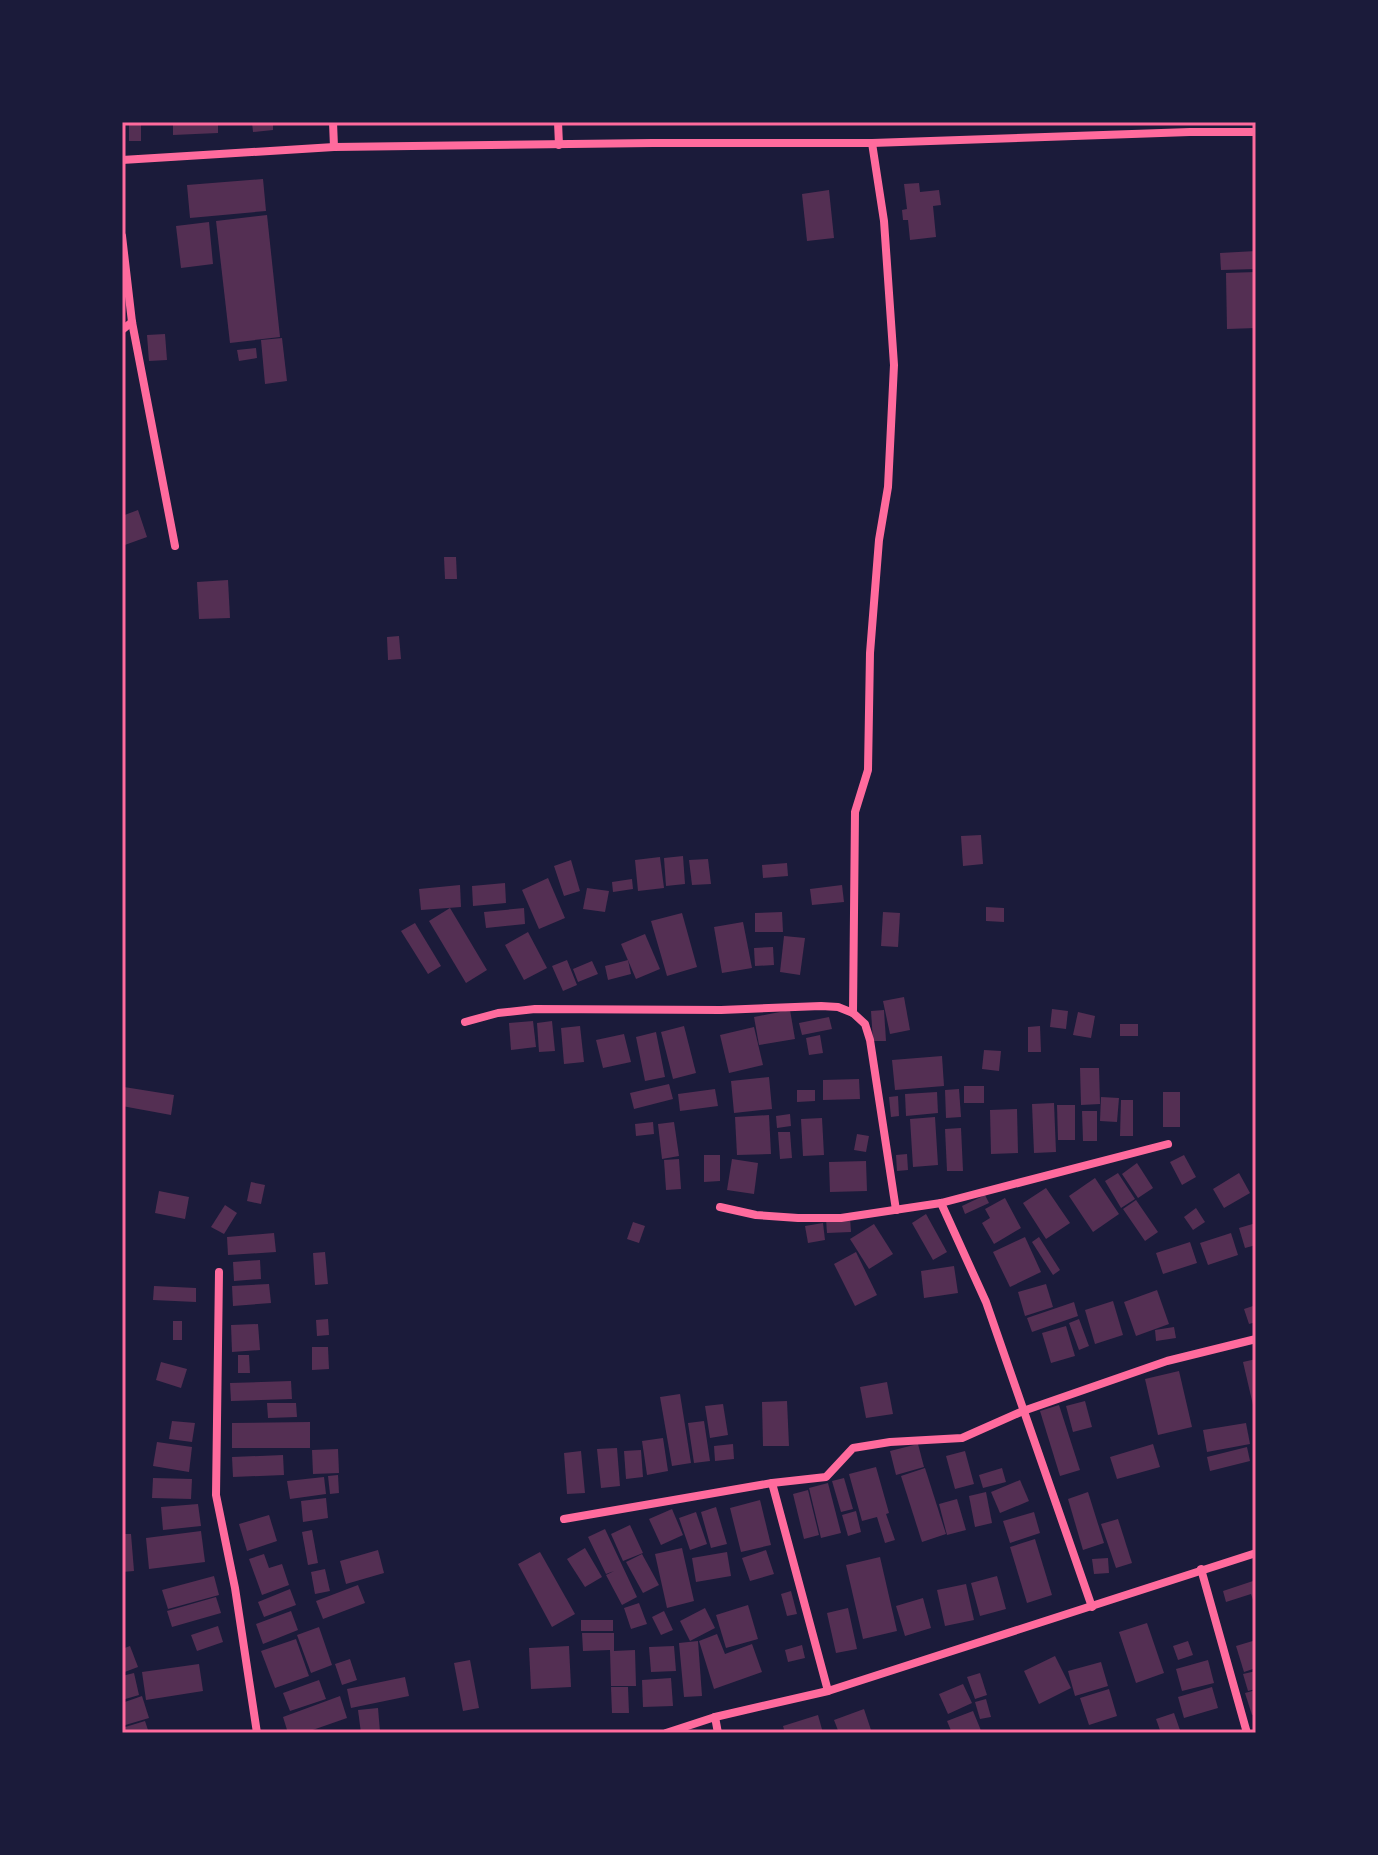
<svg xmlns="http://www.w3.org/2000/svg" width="1378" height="1855" font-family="Helvetica,sans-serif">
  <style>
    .building { fill: #542f53 }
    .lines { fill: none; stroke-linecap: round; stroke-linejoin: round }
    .minor { stroke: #ff6b9d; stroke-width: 8 }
    .neatline { fill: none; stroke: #ff6b9d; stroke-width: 3 }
  </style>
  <rect width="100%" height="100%" fill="#1b1b3a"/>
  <g class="building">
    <rect x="129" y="122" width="12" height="19"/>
    <polygon points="173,122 218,122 218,133 173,135"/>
    <polygon points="252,122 273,122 273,130 253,132"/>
    <polygon points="263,179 266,211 190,218 187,185"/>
    <polygon points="919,183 920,192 939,190 941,205 933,206 936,237 910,240 908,220 903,220 902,210 907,209 904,184"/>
    <polygon points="829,190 834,238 807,241 802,194"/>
    <polygon points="267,215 280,337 230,343 216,221"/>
    <polygon points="209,222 213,264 181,268 176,226"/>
    <polygon points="1256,251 1256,269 1221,270 1220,253"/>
    <polygon points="1256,272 1256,328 1227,329 1226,273"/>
    <polygon points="165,334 167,360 149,361 147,335"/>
    <polygon points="282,338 287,381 265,384 261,340"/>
    <polygon points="256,348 257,358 239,361 237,350"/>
    <polygon points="138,510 147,537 122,546 122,516"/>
    <polygon points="444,557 456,557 457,579 445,579"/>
    <polygon points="228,580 230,618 199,619 197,582"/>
    <polygon points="399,636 401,659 388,660 387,637"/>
    <polygon points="981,835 983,864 963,866 961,836"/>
    <polygon points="683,856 685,884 666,886 664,858"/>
    <polygon points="660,857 664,888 638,891 635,860"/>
    <polygon points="708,859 711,884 692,885 689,860"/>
    <polygon points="571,860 580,891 564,896 554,866"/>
    <polygon points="787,863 788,876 763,878 762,865"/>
    <polygon points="548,878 565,918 539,929 522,890"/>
    <polygon points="632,879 633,889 613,892 612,882"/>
    <polygon points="505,883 506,903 473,906 472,886"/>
    <polygon points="460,885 461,907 421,910 419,889"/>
    <polygon points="842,885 844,902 812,905 810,889"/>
    <polygon points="587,888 609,891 605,912 583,909"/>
    <polygon points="986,907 1004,908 1004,922 986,921"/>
    <polygon points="450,908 487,970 466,983 429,921"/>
    <polygon points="524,908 525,924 486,928 484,912"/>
    <polygon points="782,912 783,932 755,932 755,913"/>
    <polygon points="883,912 900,913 898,947 881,946"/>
    <polygon points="682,913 697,967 667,976 651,921"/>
    <polygon points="743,922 752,968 722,973 714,927"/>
    <polygon points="415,923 441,966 428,974 401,931"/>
    <polygon points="528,932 547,968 524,980 505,945"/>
    <polygon points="645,934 660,969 636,979 621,944"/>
    <polygon points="784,936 805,938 800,975 780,972"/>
    <polygon points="773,947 774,965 755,966 754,948"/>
    <polygon points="567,960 577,985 563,991 552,966"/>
    <polygon points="628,960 631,974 608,980 605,966"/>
    <polygon points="592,961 598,974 578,982 573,969"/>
    <polygon points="904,997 910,1030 890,1034 883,1001"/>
    <polygon points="1052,1009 1068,1011 1066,1029 1050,1027"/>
    <polygon points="790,1010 795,1039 759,1045 754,1017"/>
    <polygon points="884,1010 886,1041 873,1041 871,1011"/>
    <polygon points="1078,1012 1095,1016 1091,1038 1073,1035"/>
    <polygon points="829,1017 832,1029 802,1035 799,1023"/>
    <polygon points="533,1021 536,1047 511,1050 509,1023"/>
    <polygon points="552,1021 555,1051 539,1052 537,1023"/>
    <rect x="1120" y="1024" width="18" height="12"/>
    <polygon points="580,1026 584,1062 564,1064 561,1028"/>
    <polygon points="684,1026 696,1073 673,1079 661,1032"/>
    <polygon points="1040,1026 1041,1052 1028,1052 1028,1027"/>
    <polygon points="754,1027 763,1065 729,1073 720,1035"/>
    <polygon points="656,1032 665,1077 645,1081 636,1037"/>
    <polygon points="624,1034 631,1062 603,1068 596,1040"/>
    <polygon points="820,1035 823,1053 809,1055 806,1038"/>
    <polygon points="984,1050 1001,1051 999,1071 982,1069"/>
    <polygon points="942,1056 944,1086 895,1090 892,1060"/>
    <polygon points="1080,1068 1099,1068 1100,1104 1081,1105"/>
    <polygon points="769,1077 772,1109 734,1113 731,1081"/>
    <polygon points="859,1079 860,1099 823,1100 823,1080"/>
    <polygon points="669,1084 673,1099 634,1109 630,1093"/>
    <rect x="964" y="1086" width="20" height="17"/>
    <polygon points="124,1087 174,1095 171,1115 122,1106"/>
    <polygon points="715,1089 718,1106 680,1111 678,1094"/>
    <polygon points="959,1089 961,1117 946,1118 945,1090"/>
    <polygon points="797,1090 815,1090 815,1101 797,1102"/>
    <polygon points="937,1092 938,1113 906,1116 905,1094"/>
    <rect x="1163" y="1092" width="17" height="35"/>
    <polygon points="898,1096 899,1116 891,1117 889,1097"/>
    <polygon points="1101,1097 1119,1098 1117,1122 1100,1121"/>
    <polygon points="1121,1100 1133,1100 1133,1136 1120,1136"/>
    <polygon points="1054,1103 1056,1152 1034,1153 1032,1104"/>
    <polygon points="1057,1105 1075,1105 1075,1140 1058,1140"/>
    <polygon points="1017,1109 1018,1153 991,1154 990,1110"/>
    <polygon points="1082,1111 1097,1111 1097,1141 1083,1141"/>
    <polygon points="790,1114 791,1126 777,1128 776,1116"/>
    <polygon points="769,1115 771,1154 737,1155 735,1117"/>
    <polygon points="935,1117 938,1165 913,1167 910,1119"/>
    <polygon points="822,1118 824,1155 803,1156 801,1119"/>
    <polygon points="653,1122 654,1134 636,1136 635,1124"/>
    <polygon points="674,1122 679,1156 662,1159 658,1124"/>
    <polygon points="961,1128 963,1171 947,1171 945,1129"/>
    <polygon points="778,1132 790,1132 792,1158 780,1159"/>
    <polygon points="857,1134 869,1136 866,1152 854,1150"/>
    <polygon points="907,1154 908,1170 897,1171 896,1155"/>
    <polygon points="704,1155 720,1155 720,1181 704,1182"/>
    <polygon points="1184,1155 1196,1177 1182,1185 1170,1162"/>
    <polygon points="679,1159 681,1189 666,1190 664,1160"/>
    <polygon points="732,1159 758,1163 754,1194 727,1190"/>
    <polygon points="866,1161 867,1191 830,1192 829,1162"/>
    <polygon points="1137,1163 1153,1188 1138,1198 1122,1174"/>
    <polygon points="1118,1173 1135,1199 1121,1208 1105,1181"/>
    <polygon points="1239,1173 1250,1193 1224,1208 1213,1189"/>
    <polygon points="1095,1178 1119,1214 1093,1232 1069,1196"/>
    <polygon points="251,1182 265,1185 261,1204 247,1201"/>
    <polygon points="1046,1188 1070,1223 1046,1239 1023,1203"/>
    <polygon points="159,1191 189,1197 185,1219 155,1213"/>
    <polygon points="985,1195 989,1203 965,1214 962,1206"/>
    <polygon points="1005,1198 1021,1228 994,1244 982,1223 990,1218 985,1209"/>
    <polygon points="1136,1200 1158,1232 1145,1241 1123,1209"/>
    <polygon points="225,1205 237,1213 224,1234 211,1227"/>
    <polygon points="1196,1208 1205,1222 1193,1230 1184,1217"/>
    <polygon points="926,1214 947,1252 933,1260 912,1223"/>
    <polygon points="850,1218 851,1232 827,1233 826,1219"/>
    <polygon points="633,1222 645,1226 639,1243 627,1239"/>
    <polygon points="823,1223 825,1240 808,1243 805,1226"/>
    <polygon points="1256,1223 1256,1245 1245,1248 1239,1228"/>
    <polygon points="874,1224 893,1254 869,1269 850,1239"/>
    <polygon points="274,1233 276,1252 228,1255 227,1237"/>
    <polygon points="1231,1233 1238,1255 1208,1265 1200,1243"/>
    <polygon points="1025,1237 1041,1272 1010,1287 993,1252"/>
    <polygon points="1039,1237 1060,1270 1053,1275 1032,1242"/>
    <polygon points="1190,1242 1197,1263 1163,1274 1156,1253"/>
    <polygon points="325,1252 328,1284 315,1285 313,1253"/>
    <polygon points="856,1252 877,1295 855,1306 834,1264"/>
    <polygon points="260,1260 261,1279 234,1281 233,1262"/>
    <polygon points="954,1266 958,1293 924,1298 921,1271"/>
    <polygon points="269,1284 271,1303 233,1306 232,1286"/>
    <polygon points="1046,1284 1053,1307 1025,1316 1018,1292"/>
    <polygon points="154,1286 196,1288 196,1302 153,1300"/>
    <polygon points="1157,1290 1169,1324 1136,1336 1124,1302"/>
    <polygon points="1113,1301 1123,1335 1095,1344 1085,1310"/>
    <polygon points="1074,1302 1078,1316 1032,1332 1027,1318"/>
    <polygon points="1256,1305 1256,1322 1249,1324 1244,1309"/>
    <polygon points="328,1319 329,1335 317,1336 316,1320"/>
    <polygon points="1079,1319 1089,1346 1079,1350 1069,1323"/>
    <rect x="173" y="1321" width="9" height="19"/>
    <polygon points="258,1324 260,1350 232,1352 231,1325"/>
    <polygon points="1066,1326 1075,1356 1051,1363 1042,1333"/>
    <polygon points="1174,1327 1176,1338 1156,1341 1155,1330"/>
    <polygon points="312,1347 328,1347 329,1369 312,1370"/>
    <polygon points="238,1355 249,1355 250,1373 238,1373"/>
    <polygon points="1256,1359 1256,1405 1253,1405 1243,1362"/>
    <polygon points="161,1362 187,1369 181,1388 156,1380"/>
    <polygon points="1179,1371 1192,1427 1158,1435 1145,1379"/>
    <polygon points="291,1381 292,1399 231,1401 230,1383"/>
    <polygon points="887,1382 893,1414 866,1418 860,1387"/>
    <polygon points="680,1394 691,1463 672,1466 660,1397"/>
    <polygon points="787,1401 789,1446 763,1446 762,1402"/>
    <polygon points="1085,1401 1092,1427 1073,1432 1066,1406"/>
    <polygon points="267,1403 296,1403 297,1417 268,1418"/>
    <polygon points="723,1404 728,1435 710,1438 705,1406"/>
    <polygon points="1059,1405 1080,1470 1060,1476 1040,1411"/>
    <polygon points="172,1421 195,1423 192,1442 169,1439"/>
    <polygon points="704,1421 710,1461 694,1463 688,1423"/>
    <polygon points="310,1422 310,1448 232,1448 232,1423"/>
    <polygon points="1246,1423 1250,1444 1207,1452 1203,1430"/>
    <polygon points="663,1438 668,1471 647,1475 642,1441"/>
    <polygon points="157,1442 192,1447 189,1472 153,1466"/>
    <polygon points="733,1444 734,1459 715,1461 714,1446"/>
    <polygon points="918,1444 924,1467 896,1475 890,1451"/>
    <polygon points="1153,1444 1160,1467 1117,1479 1110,1457"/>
    <polygon points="1247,1447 1250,1461 1210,1471 1207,1457"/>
    <polygon points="617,1448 620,1486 601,1488 597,1449"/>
    <polygon points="338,1449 339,1473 313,1474 312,1450"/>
    <polygon points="641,1450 643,1477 626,1479 624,1451"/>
    <polygon points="581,1451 585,1493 567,1494 564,1453"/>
    <polygon points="965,1451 974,1484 955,1489 946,1456"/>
    <polygon points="283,1455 284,1475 233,1477 232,1457"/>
    <polygon points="876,1467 889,1513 886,1514 895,1540 885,1543 877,1517 862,1521 849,1474"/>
    <polygon points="925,1468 946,1534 922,1542 901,1476"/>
    <polygon points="1002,1468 1006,1482 983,1488 979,1475"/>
    <polygon points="338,1475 339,1493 330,1494 328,1476"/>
    <polygon points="324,1477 326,1494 290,1499 287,1481"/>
    <polygon points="153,1478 192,1479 191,1499 152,1498"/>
    <polygon points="844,1478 853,1509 841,1512 832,1481"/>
    <polygon points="1020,1480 1029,1501 1000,1513 991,1492"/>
    <polygon points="828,1483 841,1533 821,1538 809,1488"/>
    <polygon points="808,1490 819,1535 804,1539 793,1494"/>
    <polygon points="986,1492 992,1523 975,1527 969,1496"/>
    <polygon points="1088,1492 1104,1543 1083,1550 1068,1499"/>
    <polygon points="326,1498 328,1518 303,1522 301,1501"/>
    <polygon points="957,1499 966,1530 947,1535 939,1504"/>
    <polygon points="760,1500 771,1545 741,1552 730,1508"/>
    <polygon points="198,1504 201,1526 163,1530 161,1507"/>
    <polygon points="716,1507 727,1544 711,1548 701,1512"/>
    <polygon points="672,1509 683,1535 661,1545 649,1519"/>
    <polygon points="856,1511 861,1532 848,1536 842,1515"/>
    <polygon points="696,1512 707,1544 690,1550 679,1518"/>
    <polygon points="1034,1512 1040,1533 1010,1543 1003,1521"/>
    <polygon points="269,1515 277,1541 247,1551 239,1524"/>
    <polygon points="1118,1519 1132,1563 1116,1568 1101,1524"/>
    <polygon points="630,1525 643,1553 623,1561 611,1534"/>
    <polygon points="605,1529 637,1597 622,1605 606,1575 614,1571 606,1574 588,1537"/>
    <polygon points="312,1530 318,1563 308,1565 302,1532"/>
    <polygon points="201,1531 205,1562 149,1569 146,1538"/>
    <polygon points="122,1534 131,1534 134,1571 122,1572"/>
    <polygon points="1035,1539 1052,1595 1027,1603 1010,1547"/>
    <polygon points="585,1548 602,1577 585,1587 567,1559"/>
    <polygon points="682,1548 694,1601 667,1608 655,1554"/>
    <polygon points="378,1550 384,1573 346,1584 340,1561"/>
    <polygon points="766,1550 774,1574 750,1581 742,1558"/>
    <polygon points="540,1552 575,1614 552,1627 518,1564"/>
    <polygon points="727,1552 731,1576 696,1582 692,1558"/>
    <polygon points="264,1554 269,1568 282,1564 289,1585 262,1595 249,1559"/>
    <polygon points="642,1554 659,1585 643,1593 626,1562"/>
    <polygon points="880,1557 897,1631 863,1639 846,1565"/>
    <polygon points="1108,1558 1109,1573 1094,1574 1092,1559"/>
    <polygon points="325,1569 330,1591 315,1594 311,1572"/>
    <polygon points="214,1576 219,1595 168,1609 162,1590"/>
    <polygon points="997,1576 1006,1609 980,1616 971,1583"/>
    <polygon points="1256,1580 1256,1608 1251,1594 1226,1602 1223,1591"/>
    <polygon points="966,1584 974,1620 945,1626 937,1590"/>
    <polygon points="358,1585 365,1603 323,1619 316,1601"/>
    <polygon points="290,1589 296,1605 264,1617 258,1602"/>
    <polygon points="791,1591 797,1614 787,1616 781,1594"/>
    <polygon points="216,1597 221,1613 172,1627 167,1611"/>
    <polygon points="923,1598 931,1628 905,1636 896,1606"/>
    <polygon points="639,1603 647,1624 631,1629 624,1608"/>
    <polygon points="748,1605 758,1639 726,1648 716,1615"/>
    <polygon points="705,1608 715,1628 690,1641 680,1621"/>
    <polygon points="848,1608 857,1649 836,1653 827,1613"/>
    <polygon points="291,1611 298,1630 263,1644 256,1624"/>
    <polygon points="664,1611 673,1630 661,1635 652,1617"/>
    <rect x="581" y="1620" width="32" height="11"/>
    <polygon points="1147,1623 1164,1673 1136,1683 1119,1632"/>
    <polygon points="218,1626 223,1642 197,1651 191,1635"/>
    <polygon points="319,1627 332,1665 311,1673 297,1635"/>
    <polygon points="582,1633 614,1633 614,1651 635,1650 636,1686 611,1686 610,1650 583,1651"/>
    <polygon points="717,1634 725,1654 752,1644 762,1672 714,1689 699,1641"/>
    <polygon points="296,1639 309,1676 275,1688 261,1651"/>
    <polygon points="1256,1640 1256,1668 1244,1672 1236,1646"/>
    <polygon points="698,1641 702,1696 684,1697 679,1643"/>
    <polygon points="1188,1641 1193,1655 1178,1660 1173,1646"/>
    <polygon points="802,1645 805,1658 788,1662 785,1650"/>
    <polygon points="130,1646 138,1667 122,1673 122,1649"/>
    <polygon points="569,1646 571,1687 531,1689 529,1648"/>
    <polygon points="674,1646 676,1671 651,1672 649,1647"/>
    <polygon points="1055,1656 1071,1688 1039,1704 1024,1671"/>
    <polygon points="350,1659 357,1680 342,1685 335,1664"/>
    <polygon points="470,1660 479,1708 463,1711 454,1663"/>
    <polygon points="1208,1660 1214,1683 1182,1691 1176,1669"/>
    <polygon points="1101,1662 1108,1686 1075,1696 1068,1671"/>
    <polygon points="199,1664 203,1691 146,1700 142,1672"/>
    <polygon points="1256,1671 1256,1689 1248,1691 1243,1674"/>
    <polygon points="134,1673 139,1695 122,1700 122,1676"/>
    <polygon points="980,1673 987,1695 975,1699 967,1677"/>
    <polygon points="405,1677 409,1696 351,1708 347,1689"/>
    <polygon points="671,1678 673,1706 643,1707 642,1680"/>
    <polygon points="319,1680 326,1699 290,1711 283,1693"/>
    <polygon points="963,1684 972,1703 948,1714 939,1694"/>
    <polygon points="611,1687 628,1687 629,1713 612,1713"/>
    <polygon points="1212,1687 1218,1708 1184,1718 1178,1697"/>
    <polygon points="1109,1689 1117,1716 1089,1725 1080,1698"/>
    <polygon points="1256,1690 1256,1714 1252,1715 1245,1693"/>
    <polygon points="142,1696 149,1718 122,1726 122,1703"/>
    <polygon points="340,1696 347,1718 304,1733 288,1733 283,1717"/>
    <polygon points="986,1699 991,1717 980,1719 975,1702"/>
    <polygon points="378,1708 380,1732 361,1733 358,1710"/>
    <polygon points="864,1709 872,1733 839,1733 834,1720"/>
    <polygon points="973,1711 982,1733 952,1733 947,1721"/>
    <polygon points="1174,1713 1181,1733 1161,1733 1156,1719"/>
    <polygon points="818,1715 823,1733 785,1733 783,1726"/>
    <polygon points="145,1721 149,1733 122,1733 122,1728"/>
  </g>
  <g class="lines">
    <g class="minor">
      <polyline points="333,122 334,147"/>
      <polyline points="558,122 559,145"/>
      <polyline points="122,160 334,147 653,143 872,143 1190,132 1256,132"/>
      <polyline points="122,236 132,322 175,546"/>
      <polyline points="122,330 132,322"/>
      <polyline points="853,1013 855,812 868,770 870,653 879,540 888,487 894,365 884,221 872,143"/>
      <polyline points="465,1022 498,1013 535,1009 721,1010 821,1006 838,1007 853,1013 865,1024 870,1040 896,1210"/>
      <polyline points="941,1203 986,1302 1092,1607"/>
      <polyline points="720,1207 756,1215 798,1218 841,1218 941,1203 1168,1144"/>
      <polyline points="219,1272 216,1495 235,1588 257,1733"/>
      <polyline points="772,1483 828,1691"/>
      <polyline points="564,1519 772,1483 826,1477 853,1448 890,1442 962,1438 1023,1411 1167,1361 1256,1339"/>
      <polyline points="1201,1569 1247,1733"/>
      <polyline points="715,1717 718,1733"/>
      <polyline points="666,1733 715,1717 828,1691 1256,1553"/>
    </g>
  </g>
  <rect width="1378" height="1855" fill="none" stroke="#1b1b3a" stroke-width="248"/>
  <rect x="124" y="124" width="1130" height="1607" class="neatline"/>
</svg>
